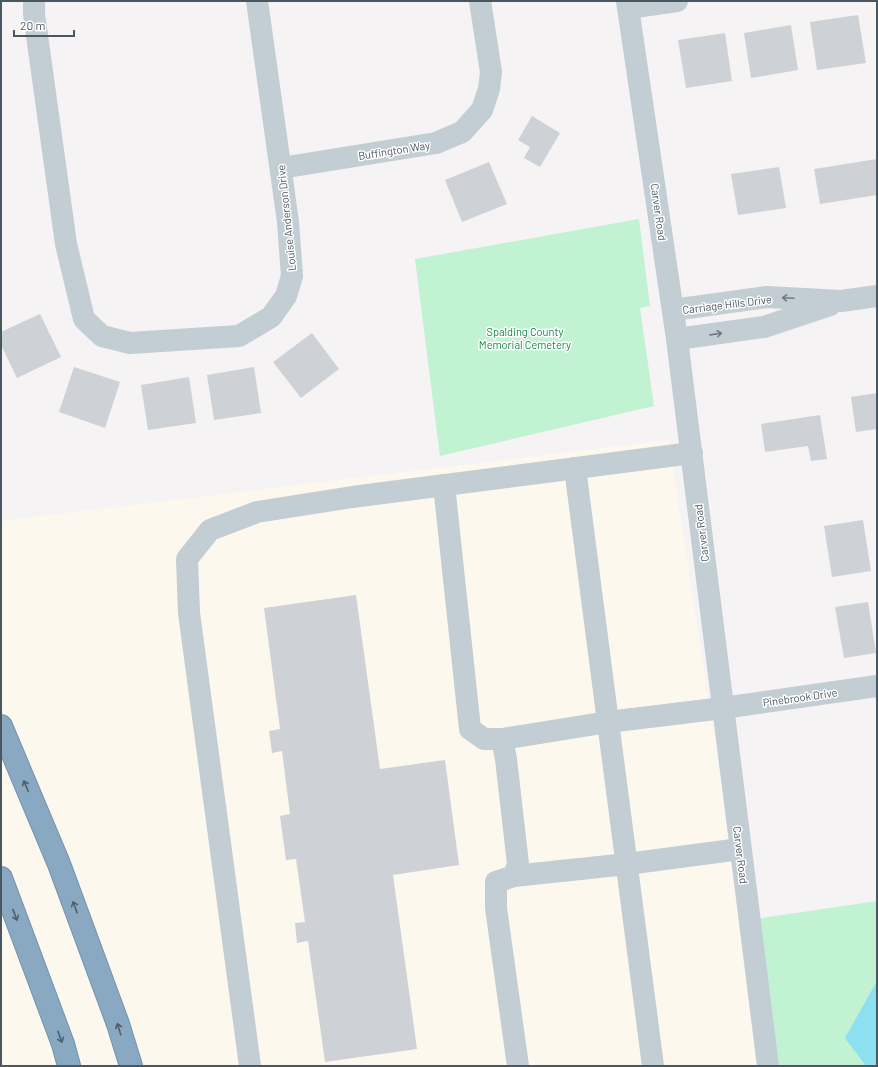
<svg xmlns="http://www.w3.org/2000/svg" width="878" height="1067" font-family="Barlow,sans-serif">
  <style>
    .commercial { fill: #fdf8ee }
    .green { fill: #c1f2d2 }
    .water { fill: #8de0f0 }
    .building { fill: #ced2d7 }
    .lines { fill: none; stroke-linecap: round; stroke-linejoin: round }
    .highway-casing { stroke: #7493ae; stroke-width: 24 }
    .minor { stroke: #c3cdd4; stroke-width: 22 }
    .highway { stroke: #89a8c2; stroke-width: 22 }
    .oneway { stroke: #6e7a84 }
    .oneway2 { stroke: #4f5f6b }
    .labels { text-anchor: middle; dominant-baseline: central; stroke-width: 3; stroke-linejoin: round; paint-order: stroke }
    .street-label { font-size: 11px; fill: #495761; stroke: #fff }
    .park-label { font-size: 11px; fill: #158849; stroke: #fff }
  </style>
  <rect width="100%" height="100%" fill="#f5f3f3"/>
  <polygon class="commercial" points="669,440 742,921 762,1066 1,1066 1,521"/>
  <g class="green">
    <polygon points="639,219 650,306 640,308 654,406 440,456 415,259"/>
    <polygon points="877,901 877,1066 762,1066 742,921"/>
  </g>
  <polygon class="water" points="877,981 877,1066 866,1066 845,1038"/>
  <g class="building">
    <polygon points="858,15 866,63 817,70 810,22"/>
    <polygon points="791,25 798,70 751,78 744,33"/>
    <polygon points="725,33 732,81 686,88 678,40"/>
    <polygon points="532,116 560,133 540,167 524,158 530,147 518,140"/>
    <polygon points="877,159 877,195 820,204 814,169"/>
    <polygon points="489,162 507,204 462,222 445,180"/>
    <polygon points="779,167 786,208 738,215 731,174"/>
    <polygon points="40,314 61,357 17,378 1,345 1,332"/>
    <polygon points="312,333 339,369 301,398 273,362"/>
    <polygon points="74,367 120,382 105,428 59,412"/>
    <polygon points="254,367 261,413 214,420 207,375"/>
    <polygon points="189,377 196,423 148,430 141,385"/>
    <polygon points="877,393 877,429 856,432 851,397"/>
    <polygon points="820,415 827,459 811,461 808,446 765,452 761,424"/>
    <polygon points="863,520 871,571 832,577 824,526"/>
    <polygon points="356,595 380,769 445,760 459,865 393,875 417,1049 325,1062 308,941 297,943 295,923 305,922 296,859 286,860 280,816 290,814 282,751 272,753 269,731 280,729 264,608"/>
    <polygon points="868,602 876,653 844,658 835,607"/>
  </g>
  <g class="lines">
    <g class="highway-casing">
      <g id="highway">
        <polyline points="1,726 59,864 118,1024 131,1066"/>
        <polyline points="1,878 63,1044 69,1066"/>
      </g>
    </g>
    <g class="minor">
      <polyline points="34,1 34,14 66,244 84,319 102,336 130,343 239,336 271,317 286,296 292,276 288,222 257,1"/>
      <polyline points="627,1 677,339 768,1066"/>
      <polyline points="628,8 677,1"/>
      <polyline points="281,168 436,143 462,132 482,110 489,89 491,72 480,1"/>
      <polyline points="673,310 767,297 841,301 877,296"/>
      <polyline points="677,339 764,327 830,305"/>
      <polyline points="444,485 470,729 484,739 502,739 506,759 518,864 514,876 496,882 496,908 518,1066"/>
      <polyline points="502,739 608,722 575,468"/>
      <polyline points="514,876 627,864 740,849"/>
      <polyline points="250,1066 189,613 187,559 210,530 257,512 352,497 692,453"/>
      <polyline points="653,1066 608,722 723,708 877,686"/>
    </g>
    <use href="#highway" class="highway"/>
  </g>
  <defs><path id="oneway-shaft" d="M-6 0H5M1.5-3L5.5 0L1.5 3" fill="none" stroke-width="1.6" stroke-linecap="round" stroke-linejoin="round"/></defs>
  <g class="oneway">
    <use href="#oneway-shaft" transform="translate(788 298) rotate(-177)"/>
    <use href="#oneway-shaft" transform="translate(716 334) rotate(-8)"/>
  </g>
  <g class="oneway2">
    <use href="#oneway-shaft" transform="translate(26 786) rotate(-113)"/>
    <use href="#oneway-shaft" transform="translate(75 907) rotate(-110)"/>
    <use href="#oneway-shaft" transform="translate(15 915) rotate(70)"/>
    <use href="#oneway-shaft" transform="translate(119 1029) rotate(-107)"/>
    <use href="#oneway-shaft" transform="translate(60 1037) rotate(70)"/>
  </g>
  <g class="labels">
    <g class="street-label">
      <text transform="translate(394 150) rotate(-9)">Buffington Way</text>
      <text transform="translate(659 212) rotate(82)">Carver Road</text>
      <text transform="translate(286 218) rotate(-96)">Louise Anderson Drive</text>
      <text transform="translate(727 304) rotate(-7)">Carriage Hills Drive</text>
      <text transform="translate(701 533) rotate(-97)">Carver Road</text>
      <text transform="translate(800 697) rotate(-8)">Pinebrook Drive</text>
      <text transform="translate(741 855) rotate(83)">Carver Road</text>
    </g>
    <g class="park-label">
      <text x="525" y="331">Spalding County<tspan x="525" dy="13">Memorial Cemetery</tspan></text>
    </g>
  </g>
  <rect width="878" height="1067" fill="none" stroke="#495761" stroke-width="4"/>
  <path d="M14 30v6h60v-6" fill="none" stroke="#495761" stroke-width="2"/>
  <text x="20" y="30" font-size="12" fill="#495761" stroke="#ffffff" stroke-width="3" paint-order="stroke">20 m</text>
</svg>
